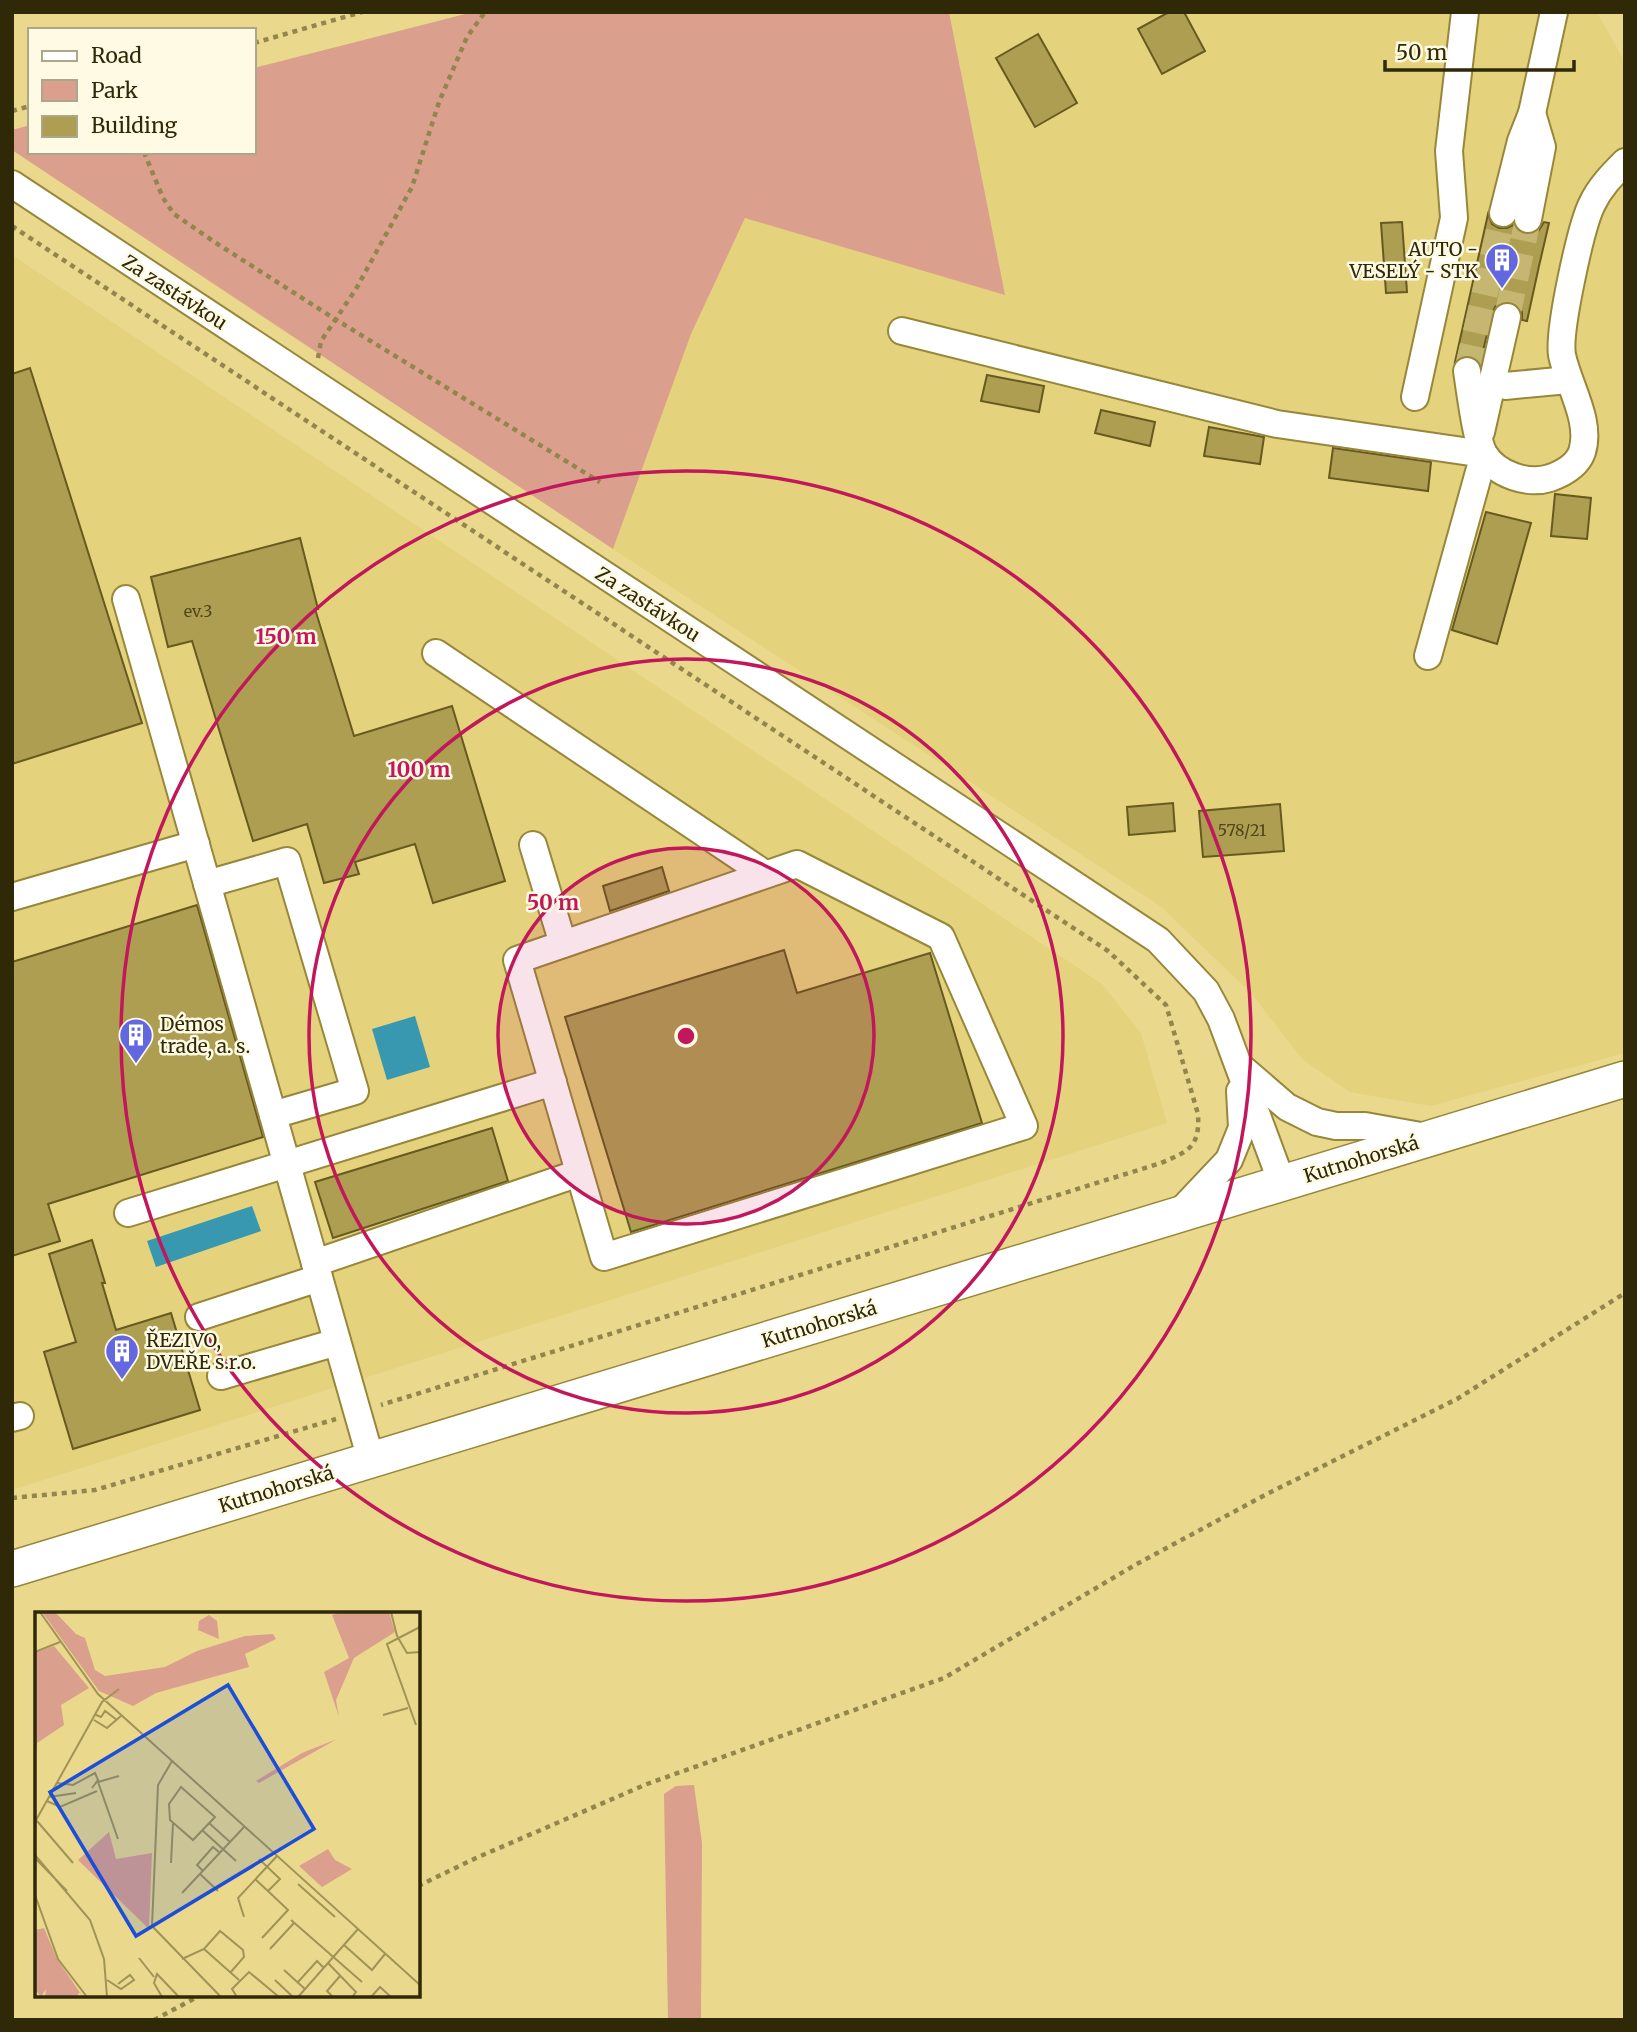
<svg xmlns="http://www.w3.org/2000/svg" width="1637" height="2032" font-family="Merriweather,serif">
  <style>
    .built { fill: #e4d27c }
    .green { fill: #db9f8d }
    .water { fill: #3898b0 }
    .building { fill: #ae9e52; stroke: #665a20; stroke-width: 2 }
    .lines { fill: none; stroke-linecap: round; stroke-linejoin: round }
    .minor-tunnel { stroke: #c5b672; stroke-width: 26; stroke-dasharray: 26 13; stroke-linecap: butt }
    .minor-casing { stroke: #97873a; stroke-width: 30 }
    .major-casing { stroke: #97873a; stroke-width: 38 }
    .path { stroke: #92854d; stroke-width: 4.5; stroke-dasharray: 5 5; stroke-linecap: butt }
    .minor { stroke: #fff; stroke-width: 26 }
    .major { stroke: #fff; stroke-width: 35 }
    .ring { fill: none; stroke: #c2185b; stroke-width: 3.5 }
    .labels { text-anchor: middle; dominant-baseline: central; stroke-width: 5; stroke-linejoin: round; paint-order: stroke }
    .number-label { font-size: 16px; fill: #50461a }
    .poi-label { font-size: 19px; fill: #302908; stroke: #fefae3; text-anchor: start }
    .street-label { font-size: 19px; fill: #302908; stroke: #fefae3 }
    .inset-road { fill: none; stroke: #a09357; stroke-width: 2 }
    .view { fill: #1d4ed8; fill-opacity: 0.15; stroke: #1d4ed8; stroke-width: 3.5 }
    .inset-edge { fill: none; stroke: #302908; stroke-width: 3.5 }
    .centre { fill: #c2185b; stroke: #fefae3; stroke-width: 3.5 }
    .ring-label { font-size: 21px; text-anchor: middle; font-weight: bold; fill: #c2185b; stroke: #fefae3; stroke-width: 5; stroke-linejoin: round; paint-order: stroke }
  </style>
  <rect width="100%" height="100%" fill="#ead98c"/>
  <g class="built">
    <polygon points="949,12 1597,12 1625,62 1625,1053 1431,1106 1350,1092 1303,1060 1251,993 1160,906 613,549 691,334 745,218 1004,294"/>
    <polygon points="12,255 1102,984 1141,1033 1167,1123 12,1490"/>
  </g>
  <g class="green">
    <polygon points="473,12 949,12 1005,295 745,218 691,334 613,549 12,150 12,130 30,125 30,152 254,152 254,68"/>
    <polygon points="694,1785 702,1843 701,2020 668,2020 664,1794 676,1786"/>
  </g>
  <g class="water">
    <polygon points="415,1016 430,1067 387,1080 372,1029"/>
    <polygon points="252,1206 261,1231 156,1267 147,1241"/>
  </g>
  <g class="building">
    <polygon points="1169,12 1184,12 1205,51 1162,74 1138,29"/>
    <polygon points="1038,34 1077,103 1035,127 996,58"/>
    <polygon points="1488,214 1492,224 1499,228 1507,228 1513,225 1518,231 1526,234 1534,234 1539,230 1544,222 1549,223 1539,266 1527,321 1522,320 1522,312 1517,305 1510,302 1502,302 1495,307 1492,314 1480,363 1473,357 1465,355 1455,362"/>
    <polygon points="1402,222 1407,292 1386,293 1381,223"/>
    <polygon points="30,368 142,723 12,764 12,374"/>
    <polygon points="987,375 1044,386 1039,412 981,401"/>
    <polygon points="1101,410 1155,422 1150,446 1095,433"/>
    <polygon points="1209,427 1264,437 1260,464 1204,456"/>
    <polygon points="1333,448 1431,462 1428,491 1329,478"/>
    <polygon points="1555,494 1591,498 1587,539 1551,536"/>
    <polygon points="1486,512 1531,523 1497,644 1452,630"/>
    <polygon points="300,538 318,609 315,609 354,736 452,706 505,881 433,903 415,844 355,862 359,874 324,883 307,824 253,841 192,641 168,647 151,577"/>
    <polygon points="1173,803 1175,831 1129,835 1127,807"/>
    <polygon points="1280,804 1284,851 1203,857 1199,811"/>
    <polygon points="662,867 669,891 610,911 603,886"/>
    <polygon points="197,905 263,1137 48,1204 60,1241 12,1256 12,962"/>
    <polygon points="784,950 797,993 930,953 982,1123 631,1232 565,1017"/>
    <polygon points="492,1128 508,1181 333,1238 315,1182"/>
    <polygon points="92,1240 105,1283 102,1283 116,1330 171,1313 200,1410 73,1449 44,1352 76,1342 49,1254"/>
  </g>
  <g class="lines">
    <g class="minor-tunnel">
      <polyline points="1507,317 1528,219"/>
      <polyline points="1467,371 1503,213"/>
    </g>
    <g class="minor-casing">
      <g id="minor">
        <polyline points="12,184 1158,940 1206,991 1221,1019 1282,1183"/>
        <polyline points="1503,213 1521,141 1532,113 1554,12"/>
        <polyline points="1528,219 1542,147 1532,113"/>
        <polyline points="902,331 1277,424 1484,454 1428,656"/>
        <path d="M1467,371C1470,390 1476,440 1484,454C1497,475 1528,485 1550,478C1564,473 1577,466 1582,452C1592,421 1568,385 1562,355C1558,331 1581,226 1592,204C1600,187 1612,175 1625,162"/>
        <polyline points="1505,386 1568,380"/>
        <polyline points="1415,397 1454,218 1449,151 1465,12"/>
        <polyline points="1481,432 1507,317"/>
        <polyline points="126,599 371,1460"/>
        <polyline points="436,653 765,874"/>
        <polyline points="533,845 563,944"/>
        <polygon points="797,864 941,937 1024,1126 604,1257 517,960"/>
        <polyline points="207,884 287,861 355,1091 273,1115"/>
        <polyline points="12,897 196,844"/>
        <polyline points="1243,1069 1287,1107 1317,1122 1336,1126 1365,1126 1426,1137"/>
        <polyline points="128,1213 553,1082"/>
        <polyline points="1177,1215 1229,1160 1242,1128 1240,1091"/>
        <polyline points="315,1263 579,1173"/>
        <polyline points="199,1317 319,1278"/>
        <polyline points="221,1376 337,1342"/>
        <polyline points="12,1418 20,1416"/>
      </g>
    </g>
    <g class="major-casing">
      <polyline id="major" points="12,1569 1625,1079"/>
    </g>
    <g class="path">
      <polyline points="254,43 362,12"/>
      <polyline points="12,111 30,106"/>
      <polyline points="144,152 163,198 174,214 216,243 335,319 600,482"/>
      <path d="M12,226L1108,951L1166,1005L1198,1114C1200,1147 1189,1151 1161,1163L381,1405"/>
      <polyline points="318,358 321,341 356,289 412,187 439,102 467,37 485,12"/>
      <polyline points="12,1498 95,1490 336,1419"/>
      <polyline points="418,1886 476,1858 647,1784 944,1678 1135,1565 1265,1495 1457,1399 1625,1293"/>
      <polyline points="154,2020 201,1995"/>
    </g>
    <use href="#minor" class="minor"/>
    <use href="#major" class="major"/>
  </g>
  <circle cx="686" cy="1036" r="188" fill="#c2185b" fill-opacity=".12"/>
  <g class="ring">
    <circle cx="686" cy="1036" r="188"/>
    <circle cx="686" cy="1036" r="377"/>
    <circle cx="686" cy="1036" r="565"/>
  </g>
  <defs>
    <g id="building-pin" transform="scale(1.75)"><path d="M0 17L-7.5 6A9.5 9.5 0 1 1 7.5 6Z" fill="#6368e0" stroke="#fefae3"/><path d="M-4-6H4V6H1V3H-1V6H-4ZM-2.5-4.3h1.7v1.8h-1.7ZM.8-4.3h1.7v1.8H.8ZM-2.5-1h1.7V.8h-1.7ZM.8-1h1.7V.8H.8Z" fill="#fff"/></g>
  </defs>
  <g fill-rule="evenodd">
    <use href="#building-pin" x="1502" y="260"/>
    <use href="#building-pin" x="136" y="1035"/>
    <use href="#building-pin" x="122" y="1351"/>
  </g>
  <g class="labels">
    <g class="number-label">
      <text x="198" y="611">ev.3</text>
      <text x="1242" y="830">578/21</text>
    </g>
    <g class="poi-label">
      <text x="1478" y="249" text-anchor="end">AUTO -<tspan x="1478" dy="22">VESELÝ - STK</tspan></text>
      <text x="160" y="1024">Démos<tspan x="160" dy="22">trade, a. s.</tspan></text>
      <text x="146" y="1340">ŘEZIVO,<tspan x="146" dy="22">DVEŘE s.r.o.</tspan></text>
    </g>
    <g class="street-label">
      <text transform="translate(175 292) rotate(33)">Za zastávkou</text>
      <text transform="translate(648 604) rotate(33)">Za zastávkou</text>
      <text transform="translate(1361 1159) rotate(-17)">Kutnohorská</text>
      <text transform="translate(819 1324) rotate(-17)">Kutnohorská</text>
      <text transform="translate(276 1489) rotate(-17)">Kutnohorská</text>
    </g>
  </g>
  <g transform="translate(35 1612)">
    <rect width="385" height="385" fill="#ead98c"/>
    <path d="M7,0H20L41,22L50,26L60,58L70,64L130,55L162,39L210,24L238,22L241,27L210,42L214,55L121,81L98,94L64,79ZM307,0H354L360,20L319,46L301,88L304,105L289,60L314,46L297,3ZM174,3L182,9L184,27L163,18L164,9ZM19,34L54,76L26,93L29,113L2,131L0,146V41ZM302,127L224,171L221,169L267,141ZM74,220L81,247L117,241L114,317L43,248ZM293,237L300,248L317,257L287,275L264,254ZM9,316L22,347L48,385L45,380L41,385H10L11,377L6,385L0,377V318Z" fill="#db9f8d"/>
    <path class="inset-road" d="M5,0L63,82L385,373M356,0L362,24M362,24L372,41L385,40M0,40L25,30M61,103L66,105L70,99L82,108M348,103L373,96M59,108L72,116L87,103M381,113L352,32L385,15M137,149L123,173L117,314L186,385M22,171L38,173L60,161L63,168L57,176M146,175L180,205L158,228L135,208L134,192ZM14,185L41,181M12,189L25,195L62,179M2,209L38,251M0,210L67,90L84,77M174,211L195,230M167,218L201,249M83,227L63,170L84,164M0,243L55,308L69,347L72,385M0,246L32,279M136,251L138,211M168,259L162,253L178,235L185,241M165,262L183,279M220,267L233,279L245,267L224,247M263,272L300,305M147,281L210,214M0,283L23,347L52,385M209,305L203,286L242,244M256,308L327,370M227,326L253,298L233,279M309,333L337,358L350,342M169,337L204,368M235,337L259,311M104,346L119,365M147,347L169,337L185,319L208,338L209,345L195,361M293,351L321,380L317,385M249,358L270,377M72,368L86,377L99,368L95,363L83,372M240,368L258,385M263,370L282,349L289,356M127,385L119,371L122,362L144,385M202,385L197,377L214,360L244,385M263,385L323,317M298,385L292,379L305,364M336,385L345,375L356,385"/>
    <path class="view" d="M193,73L279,217L101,324L15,180Z"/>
    <rect width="385" height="385" class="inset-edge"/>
  </g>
  <circle cx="686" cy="1036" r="10" class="centre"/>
  <g class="ring-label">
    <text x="286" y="644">150 m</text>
    <text x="419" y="777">100 m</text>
    <text x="553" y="910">50 m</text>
  </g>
  <rect width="1637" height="2032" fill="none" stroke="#302908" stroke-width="28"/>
  <rect x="28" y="28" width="228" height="126" fill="#fefae3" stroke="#aca68b" stroke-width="2"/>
  <rect x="42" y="51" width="35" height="10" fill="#ffffff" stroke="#aca68b" stroke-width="2"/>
  <text x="91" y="63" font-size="21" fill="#302908">Road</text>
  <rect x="42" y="80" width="35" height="21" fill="#db9f8d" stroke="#aca68b" stroke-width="2"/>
  <text x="91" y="98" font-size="21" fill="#302908">Park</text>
  <rect x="42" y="116" width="35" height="21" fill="#ae9e52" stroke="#aca68b" stroke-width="2"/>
  <text x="91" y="133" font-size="21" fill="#302908">Building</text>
  <path d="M1385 60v10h189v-10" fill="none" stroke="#302908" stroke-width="3.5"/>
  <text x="1396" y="60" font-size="21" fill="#302908" stroke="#fefae3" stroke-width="5" paint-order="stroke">50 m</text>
</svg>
